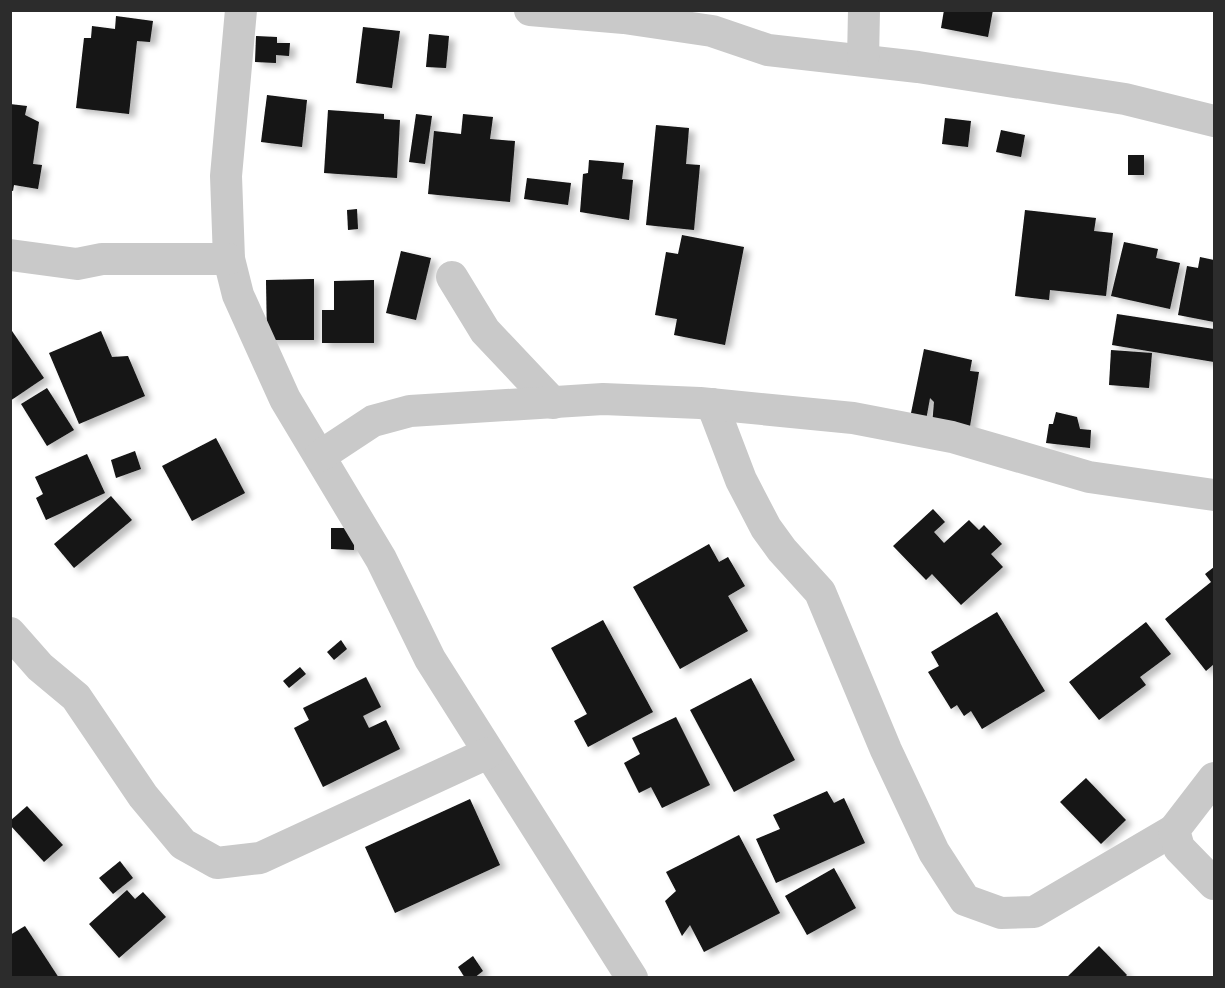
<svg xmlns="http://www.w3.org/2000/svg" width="1225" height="988" font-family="'Varela Round',sans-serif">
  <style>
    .building { fill: #131313; filter: url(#shadow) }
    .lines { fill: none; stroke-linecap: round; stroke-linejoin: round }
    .minor { stroke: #c9c9c9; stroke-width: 32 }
  </style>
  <defs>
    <filter id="shadow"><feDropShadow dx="6" dy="4" stdDeviation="3" flood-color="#0004"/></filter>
  </defs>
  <rect width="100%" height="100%" fill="#fff"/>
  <g class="building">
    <polygon points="944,10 993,10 988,37 941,28"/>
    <polygon points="116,16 153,21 150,42 137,41 129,114 76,108 84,38 91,38 92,26 115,29"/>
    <polygon points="363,27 400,31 392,88 356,83"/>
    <polygon points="429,34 449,36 446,68 426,67"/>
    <polygon points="256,36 277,37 277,43 290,43 289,56 276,55 276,63 255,62"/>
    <polygon points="267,95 307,100 302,147 261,142"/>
    <polygon points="10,104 27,106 25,115 39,122 33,164 42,165 38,189 14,185 13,191 10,190"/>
    <polygon points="328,110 384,114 384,119 400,120 397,178 324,173"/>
    <polygon points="416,114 432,116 425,164 409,162"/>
    <polygon points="463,114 493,117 490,139 515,141 510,202 428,194 434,131 461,134"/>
    <polygon points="945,118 971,121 968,147 942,144"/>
    <polygon points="656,125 689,128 686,164 700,165 694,230 646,225"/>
    <polygon points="1001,130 1025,135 1021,157 996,152"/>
    <rect x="1128" y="155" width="16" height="20"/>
    <polygon points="589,160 624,163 622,179 633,180 629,220 580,212 583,174 588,173"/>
    <polygon points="527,178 571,183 568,205 524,199"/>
    <polygon points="357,209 358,229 348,230 347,210"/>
    <polygon points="1025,210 1096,218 1094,231 1113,233 1106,296 1050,290 1049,300 1015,296"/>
    <polygon points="682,235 744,247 725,345 674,335 677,319 655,315 666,252 678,254"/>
    <polygon points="1124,242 1158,249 1156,258 1180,263 1170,309 1111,296"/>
    <polygon points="401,251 431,258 416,320 386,313"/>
    <polygon points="1200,257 1214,260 1214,322 1178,315 1187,266 1198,268"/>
    <polygon points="314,279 314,340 267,340 266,280"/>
    <polygon points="374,280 374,343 322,343 322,310 334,310 334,281"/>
    <polygon points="1117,314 1214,329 1214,362 1112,345"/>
    <polygon points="10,328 44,378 10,401"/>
    <polygon points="101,331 112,357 128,356 145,396 79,424 49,353"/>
    <polygon points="924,349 972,360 970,371 979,372 969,432 932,426 934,402 930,398 926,420 910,418"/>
    <polygon points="1111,350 1152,353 1149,388 1109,385"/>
    <polygon points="47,388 74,430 47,446 21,404"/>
    <polygon points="1056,412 1077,417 1080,429 1091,430 1090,448 1046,443 1049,424 1053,424"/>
    <polygon points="216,438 245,493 192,521 162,466"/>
    <polygon points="135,451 141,469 116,478 111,460"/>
    <polygon points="87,454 105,493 46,520 36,498 43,494 35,477"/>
    <polygon points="111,496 132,520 74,568 54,544"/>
    <polygon points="933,509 945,522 934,532 944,543 969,520 979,530 984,525 1002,544 991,554 1003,567 961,605 932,574 926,580 893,546"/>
    <polygon points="331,528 354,528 354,550 331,549"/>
    <polygon points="709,544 719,562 728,557 745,586 728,596 748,631 680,669 633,587"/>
    <polygon points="1214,567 1214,664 1206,671 1165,619 1211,582 1205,574"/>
    <polygon points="997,612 1045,691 982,729 971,711 964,716 957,705 951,709 928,672 939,666 931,652"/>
    <polygon points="603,620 653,712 588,747 574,721 587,714 551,648"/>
    <polygon points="1146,622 1171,654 1140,677 1146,685 1099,720 1069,682"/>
    <polygon points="341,640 347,649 334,660 327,652"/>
    <polygon points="300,667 306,674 289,688 283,681"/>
    <polygon points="366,677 381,707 363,716 369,728 386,720 400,749 323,787 294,728 309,720 303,708"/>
    <polygon points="751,678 795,760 734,792 690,710"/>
    <polygon points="676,717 710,785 662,808 651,787 639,793 624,763 640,754 632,738"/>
    <polygon points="1086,778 1126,820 1101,844 1060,802"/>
    <polygon points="827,791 834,803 844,798 865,843 776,883 756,839 780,829 773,815"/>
    <polygon points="470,799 500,865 395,913 365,847"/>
    <polygon points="27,806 63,845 44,862 10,825 10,821"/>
    <polygon points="739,835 780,913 704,952 690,925 682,936 665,901 676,891 666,872"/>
    <polygon points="120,861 133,878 113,894 99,878"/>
    <polygon points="834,868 856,908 807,935 785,896"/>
    <polygon points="127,890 135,899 143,892 166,917 119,958 89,924"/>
    <polygon points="25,926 59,978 10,978 10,935"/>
    <polygon points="1099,946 1127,975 1124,978 1066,978"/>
    <polygon points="473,956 483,971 474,978 465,978 458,967"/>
  </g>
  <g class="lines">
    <g class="minor">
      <polyline points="241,10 226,176 229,259 238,295 285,399 381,559 430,659 632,978"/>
      <polyline points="530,10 624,18 712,31 768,50 918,67 1125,99 1214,121"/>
      <polyline points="863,60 864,10"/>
      <polyline points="10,255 77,264 102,259 229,259"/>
      <polyline points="452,277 485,331 553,403"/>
      <polyline points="712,404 741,480 766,528 782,550 820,592 886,750 934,852 965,900 1001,913 1034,912 1174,830"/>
      <polyline points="320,456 373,421 410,411 603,399 700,403 853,418 952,437 1089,477 1214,495"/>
      <polyline points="10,633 40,667 76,697 143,796 183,844 217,863 260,858 488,753"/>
      <polyline points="1214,778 1174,830 1179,848 1214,884"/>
    </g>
  </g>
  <rect width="1225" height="988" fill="none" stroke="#2c2c2c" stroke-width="24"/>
</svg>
